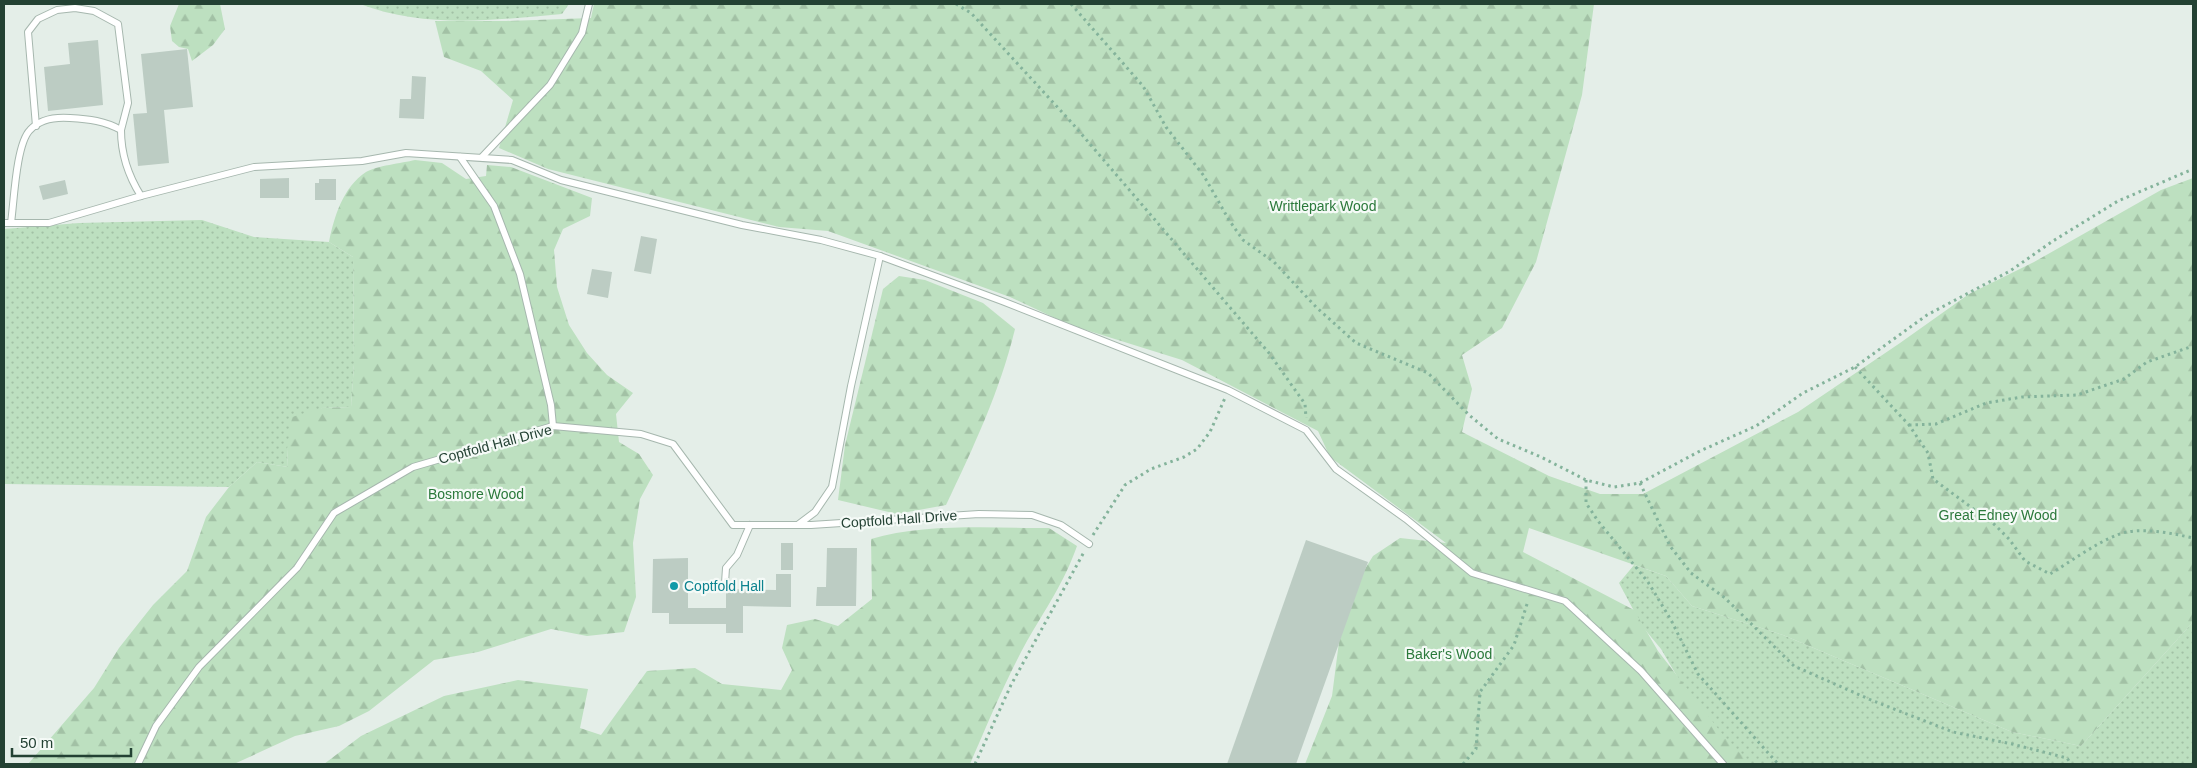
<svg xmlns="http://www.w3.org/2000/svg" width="2197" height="768" font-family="Arial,sans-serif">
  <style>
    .grass { fill: url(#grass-dots) }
    .forest { fill: url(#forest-firs) }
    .building { fill: #bcccc3 }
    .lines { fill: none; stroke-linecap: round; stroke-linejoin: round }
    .service-casing { stroke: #a6b7ae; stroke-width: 8 }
    .path { stroke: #84b39b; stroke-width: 3; stroke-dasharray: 2.5 4; stroke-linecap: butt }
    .service { stroke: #fff; stroke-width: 6 }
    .culture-dot { fill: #0f9aa8; stroke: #f5faf7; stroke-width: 2 }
    .labels { text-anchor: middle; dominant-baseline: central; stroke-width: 4.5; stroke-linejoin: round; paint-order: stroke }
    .park-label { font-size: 14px; fill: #2b793b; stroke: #f5faf7 }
    .street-label { font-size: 14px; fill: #234133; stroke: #f5faf7 }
    .culture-label { font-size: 14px; fill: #0d838f; stroke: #f5faf7; text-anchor: start }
  </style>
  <defs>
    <pattern id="grass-dots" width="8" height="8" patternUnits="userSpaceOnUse" patternTransform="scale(1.25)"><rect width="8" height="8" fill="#bde0c0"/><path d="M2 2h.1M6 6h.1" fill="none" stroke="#a2c1a5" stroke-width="1.8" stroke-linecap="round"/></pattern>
    <pattern id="forest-firs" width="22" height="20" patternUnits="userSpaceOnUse" patternTransform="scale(1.25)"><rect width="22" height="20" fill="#bde0c0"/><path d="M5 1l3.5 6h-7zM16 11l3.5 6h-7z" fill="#a2c1a5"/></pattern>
  </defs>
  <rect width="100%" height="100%" fill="#e4eee8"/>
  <g class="grass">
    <path d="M360,4H569L562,14C495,20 425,29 360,4Z"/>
    <polygon points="202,220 254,237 329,242 353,257 354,364 351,407 322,408 287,449 288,467 257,462 229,487 4,484 4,229 79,223"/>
    <polygon points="1634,565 1666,576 1692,606 1783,635 2012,732 2081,746 2193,622 2193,764 1742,764 1681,683 1661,649 1642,626 1619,583"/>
  </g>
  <g class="forest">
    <polygon points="179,4 220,4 225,29 213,45 192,61 188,49 179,47 172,41 170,26"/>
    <polygon points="594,4 1594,4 1582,95 1536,262 1502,328 1462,355 1472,389 1462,432 1549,476 1600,494 1643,494 1798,412 1900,343 1969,294 2034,262 2161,190 2193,178 2193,622 2081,746 2012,732 1783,635 1692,606 1666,576 1529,528 1523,552 1634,610 1658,651 1726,739 1751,764 1305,764 1332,696 1344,603 1373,556 1400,538 1446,543 1330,457 1318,431 1182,360 1070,325 1010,297 828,231 779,227 548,169 499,148 513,100 481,71 444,57 435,21 506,21 591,18"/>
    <path d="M415,160L442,163L466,179L486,176L487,165L511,167L592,198L590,216L563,229L554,250L557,287L569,325L587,353L607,375L633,393L616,414L619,442L639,454L653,475L640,499L633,543L636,597L624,632L587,636L551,629L478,652L434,660L369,711L339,726L295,736L234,764H28L94,688L119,648L153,605L187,571L206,517L229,487L257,462L288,467L287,449L292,417L322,408L351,407L354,364L353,257L329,242C334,217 343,187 366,172C376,166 402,163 415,160Z"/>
    <path d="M899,276L925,280L983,303L1015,329C1000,391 973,448 946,505L897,514L838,500L845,445L883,289Z"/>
    <path d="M1049,528L1077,546C1064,583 1046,608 1027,641C1006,679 987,725 970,764H324L361,736L444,696L518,680L588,689L580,728L601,735L647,671L695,668L722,684L781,690L792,670L782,648L787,625L815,619L838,626L872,599L871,539C923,523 994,528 1049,528Z"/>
  </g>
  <g class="building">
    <polygon points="98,40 103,105 48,111 44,67 70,64 68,43"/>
    <polygon points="187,49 193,107 164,110 169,163 138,166 133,114 147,113 141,54"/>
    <polygon points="412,76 426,77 424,119 399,118 400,99 411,99"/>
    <polygon points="289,178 289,198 260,198 260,179"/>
    <polygon points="319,179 336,179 336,200 315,200 315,183 319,183"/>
    <polygon points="65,180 68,194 43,200 39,186"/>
    <polygon points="641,236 657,239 651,274 634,271"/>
    <polygon points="592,269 612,272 608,298 587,294"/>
    <polygon points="1306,540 1368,562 1296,764 1227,764"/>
    <rect x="781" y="543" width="12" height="27"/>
    <polygon points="827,548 857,548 856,606 816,606 817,587 826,587"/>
    <polygon points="688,558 688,608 726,608 726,589 776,590 776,574 791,574 791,607 743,606 743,633 726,633 726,624 669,624 669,613 652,613 653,559"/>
  </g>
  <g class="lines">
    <g class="service-casing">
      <g id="service">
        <polyline points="36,126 28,32 38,19 57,10 75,8 94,11 118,24 128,103 121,130"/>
        <polyline points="460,157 494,206 520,274 551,405 553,426"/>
        <polyline points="482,157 550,85 582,33 589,4"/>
        <polyline points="4,223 49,223 141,196 254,167 362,161 406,153 512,160 561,180 742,225 821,240 880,256 1002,301 1228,390 1306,430 1336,469 1406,519 1472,573 1565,601 1641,671 1723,764"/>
        <path d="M11,223C14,202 16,144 30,130C40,119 56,117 70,118C89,119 105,121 121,130C121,153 129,177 141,196"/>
        <polyline points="799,524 815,512 832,487 851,386 880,256"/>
        <polyline points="725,583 726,568 737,555 750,525"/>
        <polyline points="138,764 156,726 199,667 297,568 334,513 413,467 553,426 641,434 673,444 733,525 811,525 979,514 1032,515 1061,525 1089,544"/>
      </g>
    </g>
    <g class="path">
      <polyline points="956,4 971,13 1072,123 1269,353 1305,404 1306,418"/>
      <polyline points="1071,4 1143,86 1166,127 1204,176 1229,220 1243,240 1274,262 1316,307 1356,343 1428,373 1469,415 1498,439 1541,457 1586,480 1614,487 1640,483 1700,451 1756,426 1803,393 1855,367 1927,315 2010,271 2053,241 2118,201 2193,169"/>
      <path d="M1855,367L1909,425L1928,453L1933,479L1995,525L2009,539L2025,561L2050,574C2070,562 2096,543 2117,535C2138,526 2171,533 2193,538"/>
      <polyline points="1909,425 1936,424 1986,403 2022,397 2077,395 2124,379 2147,362 2193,346"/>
      <polyline points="1586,480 1586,503 1598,521 1648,582 1671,620 1698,674 1778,764"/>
      <polyline points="1640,483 1670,546 1691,573 1725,598 1794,666 1871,700 1953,732 2012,744 2067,758 2071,764"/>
      <polyline points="1093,535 1125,485 1151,469 1184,457 1197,449 1210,432 1225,398"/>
      <polyline points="975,764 1011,685 1084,552"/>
      <polyline points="1463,764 1476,749 1480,692 1514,645 1528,601"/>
    </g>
    <use href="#service" class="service"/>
  </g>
  <circle class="culture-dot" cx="674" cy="586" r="5"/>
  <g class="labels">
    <g class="park-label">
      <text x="1323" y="206">Writtlepark Wood</text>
      <text x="476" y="494">Bosmore Wood</text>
      <text x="1998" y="515">Great Edney Wood</text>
      <text x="1449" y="654">Baker's Wood</text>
    </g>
    <g class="street-label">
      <text transform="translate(495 444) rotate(-15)">Coptfold Hall Drive</text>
      <text transform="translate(899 519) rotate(-4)">Coptfold Hall Drive</text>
    </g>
    <g class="culture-label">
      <text x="684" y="586">Coptfold Hall</text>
    </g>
  </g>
  <rect width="2197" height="768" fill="none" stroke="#234133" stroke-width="10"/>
  <path d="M12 748v8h119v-8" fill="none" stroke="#234133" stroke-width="2.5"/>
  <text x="20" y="748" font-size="15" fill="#234133" stroke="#f5faf7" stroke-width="4" paint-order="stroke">50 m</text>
</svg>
